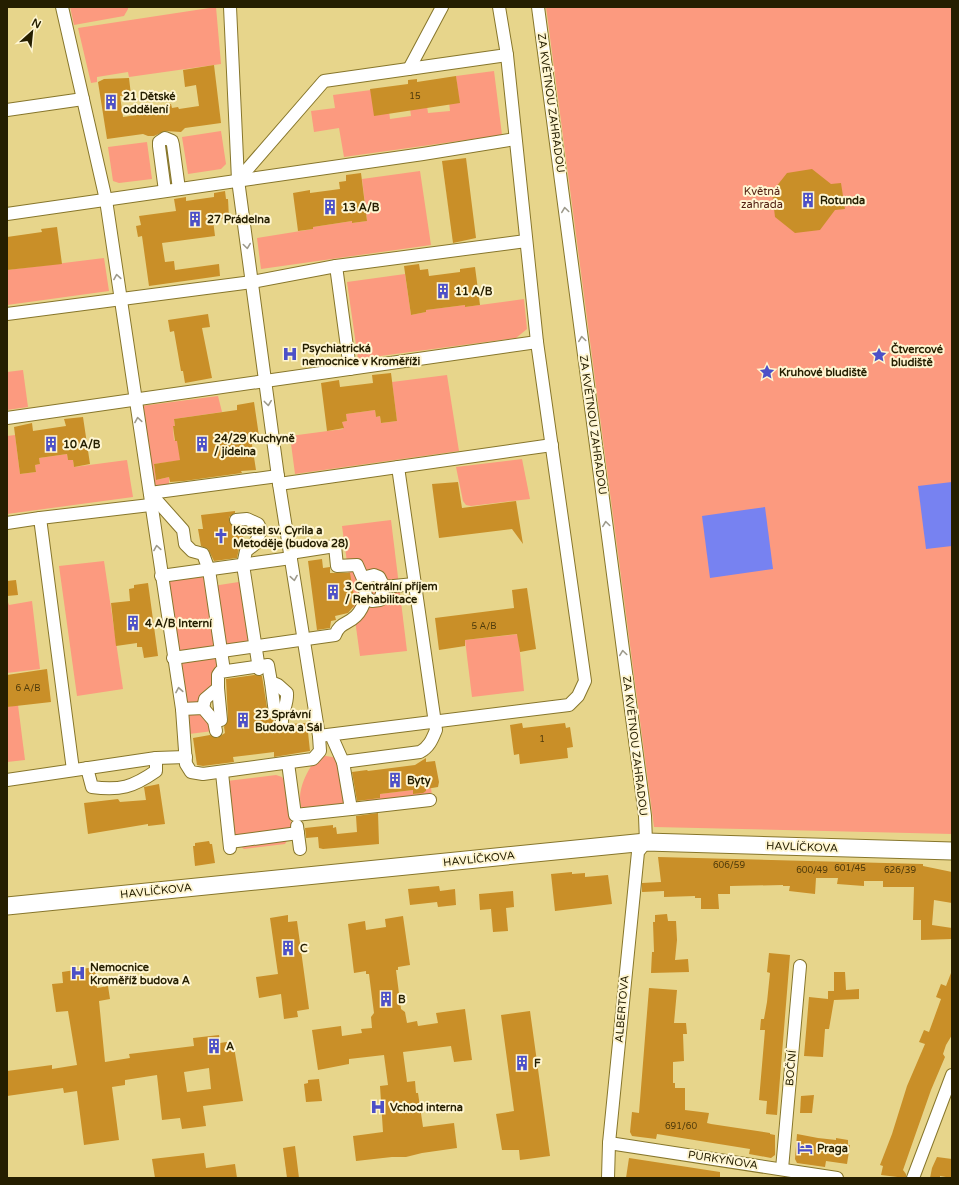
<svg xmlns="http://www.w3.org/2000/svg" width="959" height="1185" font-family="'Varela Round',sans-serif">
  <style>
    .green { fill: #fc9a7f }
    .water { fill: #7782f1 }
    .building { fill: #c98f28; fill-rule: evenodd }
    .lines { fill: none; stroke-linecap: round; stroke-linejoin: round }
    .street-casing { stroke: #87762b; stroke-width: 14 }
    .secondary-casing { stroke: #87762b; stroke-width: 19 }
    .street { stroke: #fff; stroke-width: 12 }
    .secondary { stroke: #fff; stroke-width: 17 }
    .oneway { stroke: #9d9a8c }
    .labels { text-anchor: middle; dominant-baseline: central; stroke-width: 4; stroke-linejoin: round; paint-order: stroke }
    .number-label { font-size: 9px; fill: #4e3a0a }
    .poi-label { font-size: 11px; font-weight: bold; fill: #251e00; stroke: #fff6d2; text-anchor: start }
    .street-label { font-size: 11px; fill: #251e00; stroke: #fff6d2 }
    .park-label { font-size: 11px; fill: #522013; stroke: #fff6d2 }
  </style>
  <rect width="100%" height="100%" fill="#e7d58b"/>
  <g class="green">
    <polygon points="70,7 128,7 128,9 124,16 74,25"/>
    <polygon points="216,7 221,64 129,77 128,72 97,77 97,82 91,83 78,28"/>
    <polygon points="546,7 952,7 952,834 654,827"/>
    <polygon points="494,71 502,135 344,157 339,128 314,132 311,111 335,108 333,95 371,90 389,111 390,119 411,116 410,108 427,106 428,113 450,111 449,102 459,101 456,76"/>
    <polygon points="221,131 226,164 221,169 188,174 182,137"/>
    <polygon points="147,142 152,179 119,183 113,181 108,147"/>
    <polygon points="420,171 431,245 261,269 257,238 313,229 313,227 352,221 352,223 367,221 362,179"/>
    <polygon points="104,258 109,291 7,305 7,270"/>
    <polygon points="405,274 411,315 426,312 425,310 465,305 465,307 524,299 527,329 516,338 358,359 347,282"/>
    <polygon points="23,370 28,407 7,410 7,372"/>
    <polygon points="447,375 459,451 295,474 290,436 343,429 342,422 347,421 346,414 375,410 376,417 380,416 381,423 397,421 392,382"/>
    <polygon points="218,396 222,412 174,419 175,426 173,427 174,440 177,441 192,459 154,464 156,480 169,477 169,485 156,487 153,486 141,406"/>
    <polygon points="15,435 20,474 36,472 35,465 40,464 39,458 67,454 68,460 73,460 74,467 127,460 133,497 7,514 7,436"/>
    <polygon points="522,459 530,499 471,506 466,505 463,501 456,467"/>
    <polygon points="391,520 407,651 360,656 342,526"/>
    <polygon points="104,561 123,689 77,696 59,566"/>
    <polygon points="208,572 219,650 178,656 165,578"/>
    <polygon points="245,581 254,645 222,650 213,586"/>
    <polygon points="7,599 9,605 32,601 40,669 7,673"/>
    <polygon points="518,634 524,691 472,697 465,640"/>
    <polygon points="219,652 216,682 199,705 185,706 179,659"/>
    <polygon points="18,705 25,760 7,762 7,707"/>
    <polygon points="200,710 213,731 189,734 186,711"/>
    <path d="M319,755L339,758L349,805L310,810V807H306V810L302,809C295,791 308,769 319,755Z"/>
    <polygon points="276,775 282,777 286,784 293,839 288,839 285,844 244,849 234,842 227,781"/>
    <polygon points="431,788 432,796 366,802 365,797 371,799 380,798 380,794 413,790 413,794 426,791 426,789"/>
  </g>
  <g class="water">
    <polygon points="952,482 952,546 926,549 918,486"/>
    <polygon points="765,507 773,569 710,578 702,516"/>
  </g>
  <g class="building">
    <polygon points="214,65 221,123 185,128 181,132 165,131 154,136 148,136 143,134 107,139 98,82 104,79 129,78 131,95 120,96 123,117 144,114 144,112 150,111 150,107 171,104 172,108 178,107 179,109 199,106 196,85 185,87 183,70"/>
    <polygon points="456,76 460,103 374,116 370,89 408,84 408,80 417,79 417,82"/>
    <polygon points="466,158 476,238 453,243 442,161"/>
    <polygon points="812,169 831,184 841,183 845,209 835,210 820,230 795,233 775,217 772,192 787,173"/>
    <polygon points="361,173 367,221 352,223 352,221 313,227 313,229 298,231 293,193 310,190 310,193 340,189 339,182 346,181 346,175"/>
    <polygon points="225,191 226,199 228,199 229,218 213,220 215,236 162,243 165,262 174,261 175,270 219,264 220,276 149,286 142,236 138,237 136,226 141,225 139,216 176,211 174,199 186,197 186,201 214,197 214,193"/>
    <polygon points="57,227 62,264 7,270 7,237 42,232 41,229"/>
    <polygon points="419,264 420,270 428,269 429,276 460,272 460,269 475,267 480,305 465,307 465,305 426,310 426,312 411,315 404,266"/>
    <polygon points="208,314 210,327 202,328 212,378 185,383 183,371 181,371 174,331 170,332 168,320"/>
    <polygon points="391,373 397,421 381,423 380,416 376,417 375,410 346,414 347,421 342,422 344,428 327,431 321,383 339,380 340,387 373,383 372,375"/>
    <polygon points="254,402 259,436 251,438 256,470 241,471 242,473 184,481 170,482 169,477 156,480 154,464 180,460 177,441 175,441 173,426 175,426 174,419 237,410 237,405"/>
    <polygon points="83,417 90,464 74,467 73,460 68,460 67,454 39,458 40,464 35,465 36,472 20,474 14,427 32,423 33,431 66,426 64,419"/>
    <polygon points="458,482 462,508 516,501 523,544 512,529 439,538 432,484"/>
    <polygon points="235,511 235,513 229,517 229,521 233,527 242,527 244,543 240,544 237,558 214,561 208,549 201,546 198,529 203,529 201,515"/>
    <polygon points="322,559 323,568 330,567 330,573 350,573 355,602 354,606 348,613 335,616 336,620 331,621 330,628 317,630 308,561"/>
    <polygon points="16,580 18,595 7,596 7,581"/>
    <polygon points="148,583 158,656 144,658 142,647 137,647 137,643 116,646 111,603 130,601 129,589 134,588 134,585"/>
    <polygon points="527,588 536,649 520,652 517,634 465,640 465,646 439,650 435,618 514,608 512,590"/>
    <polygon points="47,669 51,702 7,707 7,675"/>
    <polygon points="254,675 262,676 268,714 270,718 274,721 276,728 282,731 288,728 290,724 307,723 310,751 274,757 274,752 233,757 234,762 203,766 197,765 193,738 210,735 217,738 225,733 224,727 228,719 226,679"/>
    <polygon points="522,723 523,728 565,723 566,728 570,727 573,747 567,748 568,758 520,764 519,754 514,755 510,725"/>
    <polygon points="426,758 426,762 435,761 439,782 438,787 426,789 426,791 423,793 413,794 413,790 380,794 380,798 357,801 352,772 367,770 368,771 415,765"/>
    <polygon points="159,784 165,824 148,826 148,824 88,834 84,803 118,799 120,802 146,800 144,787"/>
    <polygon points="378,813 379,844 323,849 319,848 318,837 306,838 305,828 333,825 333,828 336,827 337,834 357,832 356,816"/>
    <polygon points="209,841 210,844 212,844 215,863 195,866 193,846 195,846 195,843"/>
    <polygon points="658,857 923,864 923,866 952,872 952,903 934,900 932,925 952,928 952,939 921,940 921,920 913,920 914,887 883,887 883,881 864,881 864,886 837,884 838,878 816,878 815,894 789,891 790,886 783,886 783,885 730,886 730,894 718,894 719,909 701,909 701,898 695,898 695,896 664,897 664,891 642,892 642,883 661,882"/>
    <polygon points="572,872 572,874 585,873 585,877 608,875 612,904 555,911 551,874"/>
    <polygon points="439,886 440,891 455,889 456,905 438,907 437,902 410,905 408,889"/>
    <polygon points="513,891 514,907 506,908 508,931 493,932 491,909 480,910 479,894"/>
    <polygon points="667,914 668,921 676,921 677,940 675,960 688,959 689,972 651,973 652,952 654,952 653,922 655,922 655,915"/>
    <polygon points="288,915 288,922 297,921 309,1009 297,1011 298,1017 284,1019 281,994 259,998 256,977 278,974 270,918"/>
    <polygon points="403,916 410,965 398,967 398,970 396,970 401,1009 405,1012 407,1023 417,1021 418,1026 438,1023 436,1013 465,1009 472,1060 454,1062 451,1046 403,1052 407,1082 415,1081 416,1093 418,1093 423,1127 454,1123 457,1148 422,1153 406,1157 392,1157 356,1161 353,1136 383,1132 380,1086 388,1085 384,1055 349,1059 349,1064 318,1070 312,1030 341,1026 342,1036 362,1033 361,1029 372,1028 371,1017 374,1013 369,974 366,974 366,971 354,973 348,924 365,921 366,930 386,927 385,919"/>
    <polygon points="769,953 790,955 777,1115 766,1114 767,1101 759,1100 765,1030 760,1030 761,1019 764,1019 767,1002 770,973 767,972"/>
    <path d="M95,967L97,988L108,986L110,999L99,1001L105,1062L130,1058L129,1054L194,1046L193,1038L219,1035L220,1043L233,1041L243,1101L203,1106L206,1126L182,1129L180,1118L162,1120L157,1075L125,1080V1085L112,1087L119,1140L84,1145L77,1091L64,1093L63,1088L7,1096V1071L52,1065V1069L77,1065L68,1011L56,1012L52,984L63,983L62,972ZM209,1068L211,1089L187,1092L184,1072Z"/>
    <polygon points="834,972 845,972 846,990 859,989 859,999 834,1000 829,1029 825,1029 823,1057 804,1056 809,997 828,999 828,991 834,991"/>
    <polygon points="951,973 952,1035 946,1045 943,1054 945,1057 931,1090 903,1170 906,1174 906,1178 881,1175 883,1166 880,1165 892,1134 907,1086 925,1044 919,1042 924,1030 929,1032 941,999 936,997 941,984 946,986"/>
    <polygon points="649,988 677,990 674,1023 686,1023 687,1034 683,1034 684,1061 673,1062 673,1083 675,1083 675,1088 685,1088 685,1110 709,1113 707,1123 711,1124 770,1133 770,1134 775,1135 775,1155 771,1158 749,1154 750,1149 657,1134 656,1139 632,1136 630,1132 632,1112 639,1113"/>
    <polygon points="530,1011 550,1156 520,1160 519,1150 502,1150 496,1114 514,1111 501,1015"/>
    <polygon points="319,1079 322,1101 306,1102 304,1084 308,1083 308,1080"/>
    <polygon points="814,1095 812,1113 800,1113 801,1096"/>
    <polygon points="797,1134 818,1138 836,1140 836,1138 848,1140 848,1145 850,1145 847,1164 826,1161 825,1167 797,1163 795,1159"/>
    <polygon points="295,1146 299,1178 287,1178 283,1148"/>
    <polygon points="204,1153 206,1168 235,1164 237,1178 155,1178 152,1159"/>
    <polygon points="937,1157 952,1159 952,1178 940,1176 940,1178 930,1178 932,1168"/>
    <polygon points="629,1158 720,1172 720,1178 626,1178"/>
  </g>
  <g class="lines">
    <g class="street-casing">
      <g id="street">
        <polyline points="62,7 106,200 182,709 186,764 191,772 203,774 313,759 320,751 319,736 279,484 238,180 230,7"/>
        <polyline points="538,7 645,816 646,842 638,852 609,1143 608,1178"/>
        <polyline points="409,69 442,7"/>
        <polyline points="7,110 83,99"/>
        <polyline points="238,180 324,81 507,55 499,7"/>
        <polyline points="165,191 159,146 159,142 165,138 172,141 173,145 179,189"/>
        <polyline points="7,214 423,154 515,139"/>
        <polyline points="336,266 350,369"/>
        <polyline points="7,314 252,282 336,266 526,241"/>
        <polyline points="7,418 537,342"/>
        <polyline points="279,484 552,445"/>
        <polyline points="150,493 183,530 185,544 192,551 203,554 209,570 224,671"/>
        <polyline points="150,493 278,476"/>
        <polyline points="40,518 150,505"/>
        <polyline points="236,520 247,519 258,524 261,530 255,544 246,551 243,565 259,669"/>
        <polyline points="7,523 40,518 73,770"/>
        <polyline points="290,553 335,546 337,566 357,565 364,581"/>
        <polyline points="161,576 291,558"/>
        <polyline points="384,587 380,600 372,601 366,597 364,581 366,577 374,575 379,577 384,587 414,584"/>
        <path d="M173,658L335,635C340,622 347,625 356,616C361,611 364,604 366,597"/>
        <polyline points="271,682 275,713 281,715"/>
        <path d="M203,708L205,699L218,688V675L220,672L268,665L271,682L278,685L287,693C288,705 281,712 282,724"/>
        <polyline points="182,709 203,708 214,721 216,731"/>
        <polyline points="214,721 221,720 218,688"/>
        <path d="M331,735L343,762L420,752C429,747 432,740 436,730L398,467"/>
        <polyline points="319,736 569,705 578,696 585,681 537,342 507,55"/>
        <polyline points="343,762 351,809 430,800"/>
        <polyline points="288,763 295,815 351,809"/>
        <path d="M87,768L92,787C120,791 133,787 156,771V758"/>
        <polyline points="222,773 230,848"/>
        <polyline points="7,780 156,758 186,757"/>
        <polyline points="297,826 300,849"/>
        <polyline points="230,842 298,833"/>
        <polyline points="609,1143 837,1178"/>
        <polyline points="782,1169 800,966"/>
        <polyline points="913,1178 952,1075"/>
      </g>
    </g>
    <g class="secondary-casing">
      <polyline id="secondary" points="7,906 646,842 952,851"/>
    </g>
    <use href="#street" class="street"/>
    <use href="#secondary" class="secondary"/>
  </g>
  <defs><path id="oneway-chevron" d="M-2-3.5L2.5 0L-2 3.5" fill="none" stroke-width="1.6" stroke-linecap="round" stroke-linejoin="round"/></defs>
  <g class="oneway">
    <use href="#oneway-chevron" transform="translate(565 210) rotate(-98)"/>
    <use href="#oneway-chevron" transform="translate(247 246) rotate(82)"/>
    <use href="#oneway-chevron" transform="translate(117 277) rotate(-99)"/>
    <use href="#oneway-chevron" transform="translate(582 339) rotate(-98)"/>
    <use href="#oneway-chevron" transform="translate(268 403) rotate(83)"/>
    <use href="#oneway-chevron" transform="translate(138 420) rotate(-99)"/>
    <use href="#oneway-chevron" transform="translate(606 524) rotate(-98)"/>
    <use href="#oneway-chevron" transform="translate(157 548) rotate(-99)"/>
    <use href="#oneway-chevron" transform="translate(294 578) rotate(81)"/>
    <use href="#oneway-chevron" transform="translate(623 653) rotate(-98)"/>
    <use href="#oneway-chevron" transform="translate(179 690) rotate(-100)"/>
  </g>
  <defs>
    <g id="building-bare" transform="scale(1.2)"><path d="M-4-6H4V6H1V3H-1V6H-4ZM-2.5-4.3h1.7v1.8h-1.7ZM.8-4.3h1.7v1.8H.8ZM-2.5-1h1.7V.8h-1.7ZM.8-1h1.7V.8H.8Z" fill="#4d50c7" stroke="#fff6d2" stroke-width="2.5" paint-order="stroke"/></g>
    <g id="hospital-bare" transform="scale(1.2)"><path d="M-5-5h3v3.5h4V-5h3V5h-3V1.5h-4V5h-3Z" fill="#4d50c7" stroke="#fff6d2" stroke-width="2.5" paint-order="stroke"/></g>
    <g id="sight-bare" transform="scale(1.2)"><path d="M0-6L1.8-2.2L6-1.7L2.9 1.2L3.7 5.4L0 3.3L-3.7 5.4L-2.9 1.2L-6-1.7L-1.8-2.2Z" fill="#4d50c7" stroke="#fff6d2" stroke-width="2.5" paint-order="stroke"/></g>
    <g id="church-bare" transform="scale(1.2)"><path d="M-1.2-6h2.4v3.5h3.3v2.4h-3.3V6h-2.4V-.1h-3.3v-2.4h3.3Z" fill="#4d50c7" stroke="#fff6d2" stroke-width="2.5" paint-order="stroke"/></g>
    <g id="hotel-bare" transform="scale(1.2)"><path d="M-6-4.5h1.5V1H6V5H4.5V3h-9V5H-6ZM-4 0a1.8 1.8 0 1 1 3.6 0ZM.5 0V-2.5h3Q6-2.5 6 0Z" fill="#4d50c7" stroke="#fff6d2" stroke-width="2.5" paint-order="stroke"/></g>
  </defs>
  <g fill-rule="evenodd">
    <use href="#building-bare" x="111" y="102"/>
    <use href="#building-bare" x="808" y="200"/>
    <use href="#building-bare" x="330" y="207"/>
    <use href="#building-bare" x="195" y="219"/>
    <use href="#building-bare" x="443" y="291"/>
    <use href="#hospital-bare" x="290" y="354"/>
    <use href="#sight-bare" x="879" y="355"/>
    <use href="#sight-bare" x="767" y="372"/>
    <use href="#building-bare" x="51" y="444"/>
    <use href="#building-bare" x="202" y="444"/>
    <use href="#church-bare" x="221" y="536"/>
    <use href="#building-bare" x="333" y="592"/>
    <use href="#building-bare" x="133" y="623"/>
    <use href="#building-bare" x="243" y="720"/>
    <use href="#building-bare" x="395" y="780"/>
    <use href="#building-bare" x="288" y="948"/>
    <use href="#hospital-bare" x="78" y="973"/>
    <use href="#building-bare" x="386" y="999"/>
    <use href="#building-bare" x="214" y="1046"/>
    <use href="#building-bare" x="522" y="1063"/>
    <use href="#hospital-bare" x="378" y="1107"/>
    <use href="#hotel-bare" x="805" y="1148"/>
  </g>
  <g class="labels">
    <g class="number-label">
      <text x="415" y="96">15</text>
      <text x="484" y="626">5 A/B</text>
      <text x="28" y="688">6 A/B</text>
      <text x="542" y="739">1</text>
      <text x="729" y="865">606/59</text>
      <text x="850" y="868">601/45</text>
      <text x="812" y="870">600/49</text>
      <text x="900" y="870">626/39</text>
      <text x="681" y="1126">691/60</text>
    </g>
    <g class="poi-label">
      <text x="123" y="96">21 Dětské<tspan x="123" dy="13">oddělení</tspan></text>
      <text x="820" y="200">Rotunda</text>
      <text x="342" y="207">13 A/B</text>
      <text x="207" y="219">27 Prádelna</text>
      <text x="455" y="291">11 A/B</text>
      <text x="302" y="348">Psychiatrická<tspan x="302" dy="13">nemocnice v Kroměříži</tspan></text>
      <text x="891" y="349">Čtvercové<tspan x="891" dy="13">bludiště</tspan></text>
      <text x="779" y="372">Kruhové bludiště</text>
      <text x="214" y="438">24/29 Kuchyně<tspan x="214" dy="13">/ jídelna</tspan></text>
      <text x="63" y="444">10 A/B</text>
      <text x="233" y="530">Kostel sv. Cyrila a<tspan x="233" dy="13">Metoděje (budova 28)</tspan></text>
      <text x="345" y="586">3 Centrální příjem<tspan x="345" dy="13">/ Rehabilitace</tspan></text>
      <text x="145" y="623">4 A/B Interní</text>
      <text x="255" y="714">23 Správní<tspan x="255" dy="13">Budova a Sál</tspan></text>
      <text x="407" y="780">Byty</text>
      <text x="300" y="948">C</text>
      <text x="90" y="967">Nemocnice<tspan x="90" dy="13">Kroměříž budova A</tspan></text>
      <text x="398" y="999">B</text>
      <text x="226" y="1046">A</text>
      <text x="534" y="1063">F</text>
      <text x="390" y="1107">Vchod interna</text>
      <text x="817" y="1148">Praga</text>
    </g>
    <g class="street-label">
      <text transform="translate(551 103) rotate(82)">ZA KVĚTNOU ZAHRADOU</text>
      <text transform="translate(593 425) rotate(82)">ZA KVĚTNOU ZAHRADOU</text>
      <text transform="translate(635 746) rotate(83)">ZA KVĚTNOU ZAHRADOU</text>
      <text transform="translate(802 847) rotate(2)">HAVLÍČKOVA</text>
      <text transform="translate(479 859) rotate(-6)">HAVLÍČKOVA</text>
      <text transform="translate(156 891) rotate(-6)">HAVLÍČKOVA</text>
      <text transform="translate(622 1009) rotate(-85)">ALBERTOVA</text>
      <text transform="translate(791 1068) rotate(-85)">BOČNÍ</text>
      <text transform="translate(723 1160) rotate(9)">PURKYŇOVA</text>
    </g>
    <g class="park-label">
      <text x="762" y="191">Květná<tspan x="762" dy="13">zahrada</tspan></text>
    </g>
  </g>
  <rect width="959" height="1185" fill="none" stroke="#251e00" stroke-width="16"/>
  <g transform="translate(32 32) rotate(27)" stroke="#fff6d2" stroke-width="3" paint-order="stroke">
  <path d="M0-3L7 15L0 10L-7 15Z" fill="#251e00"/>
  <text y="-6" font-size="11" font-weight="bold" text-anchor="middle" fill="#251e00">N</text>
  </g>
</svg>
